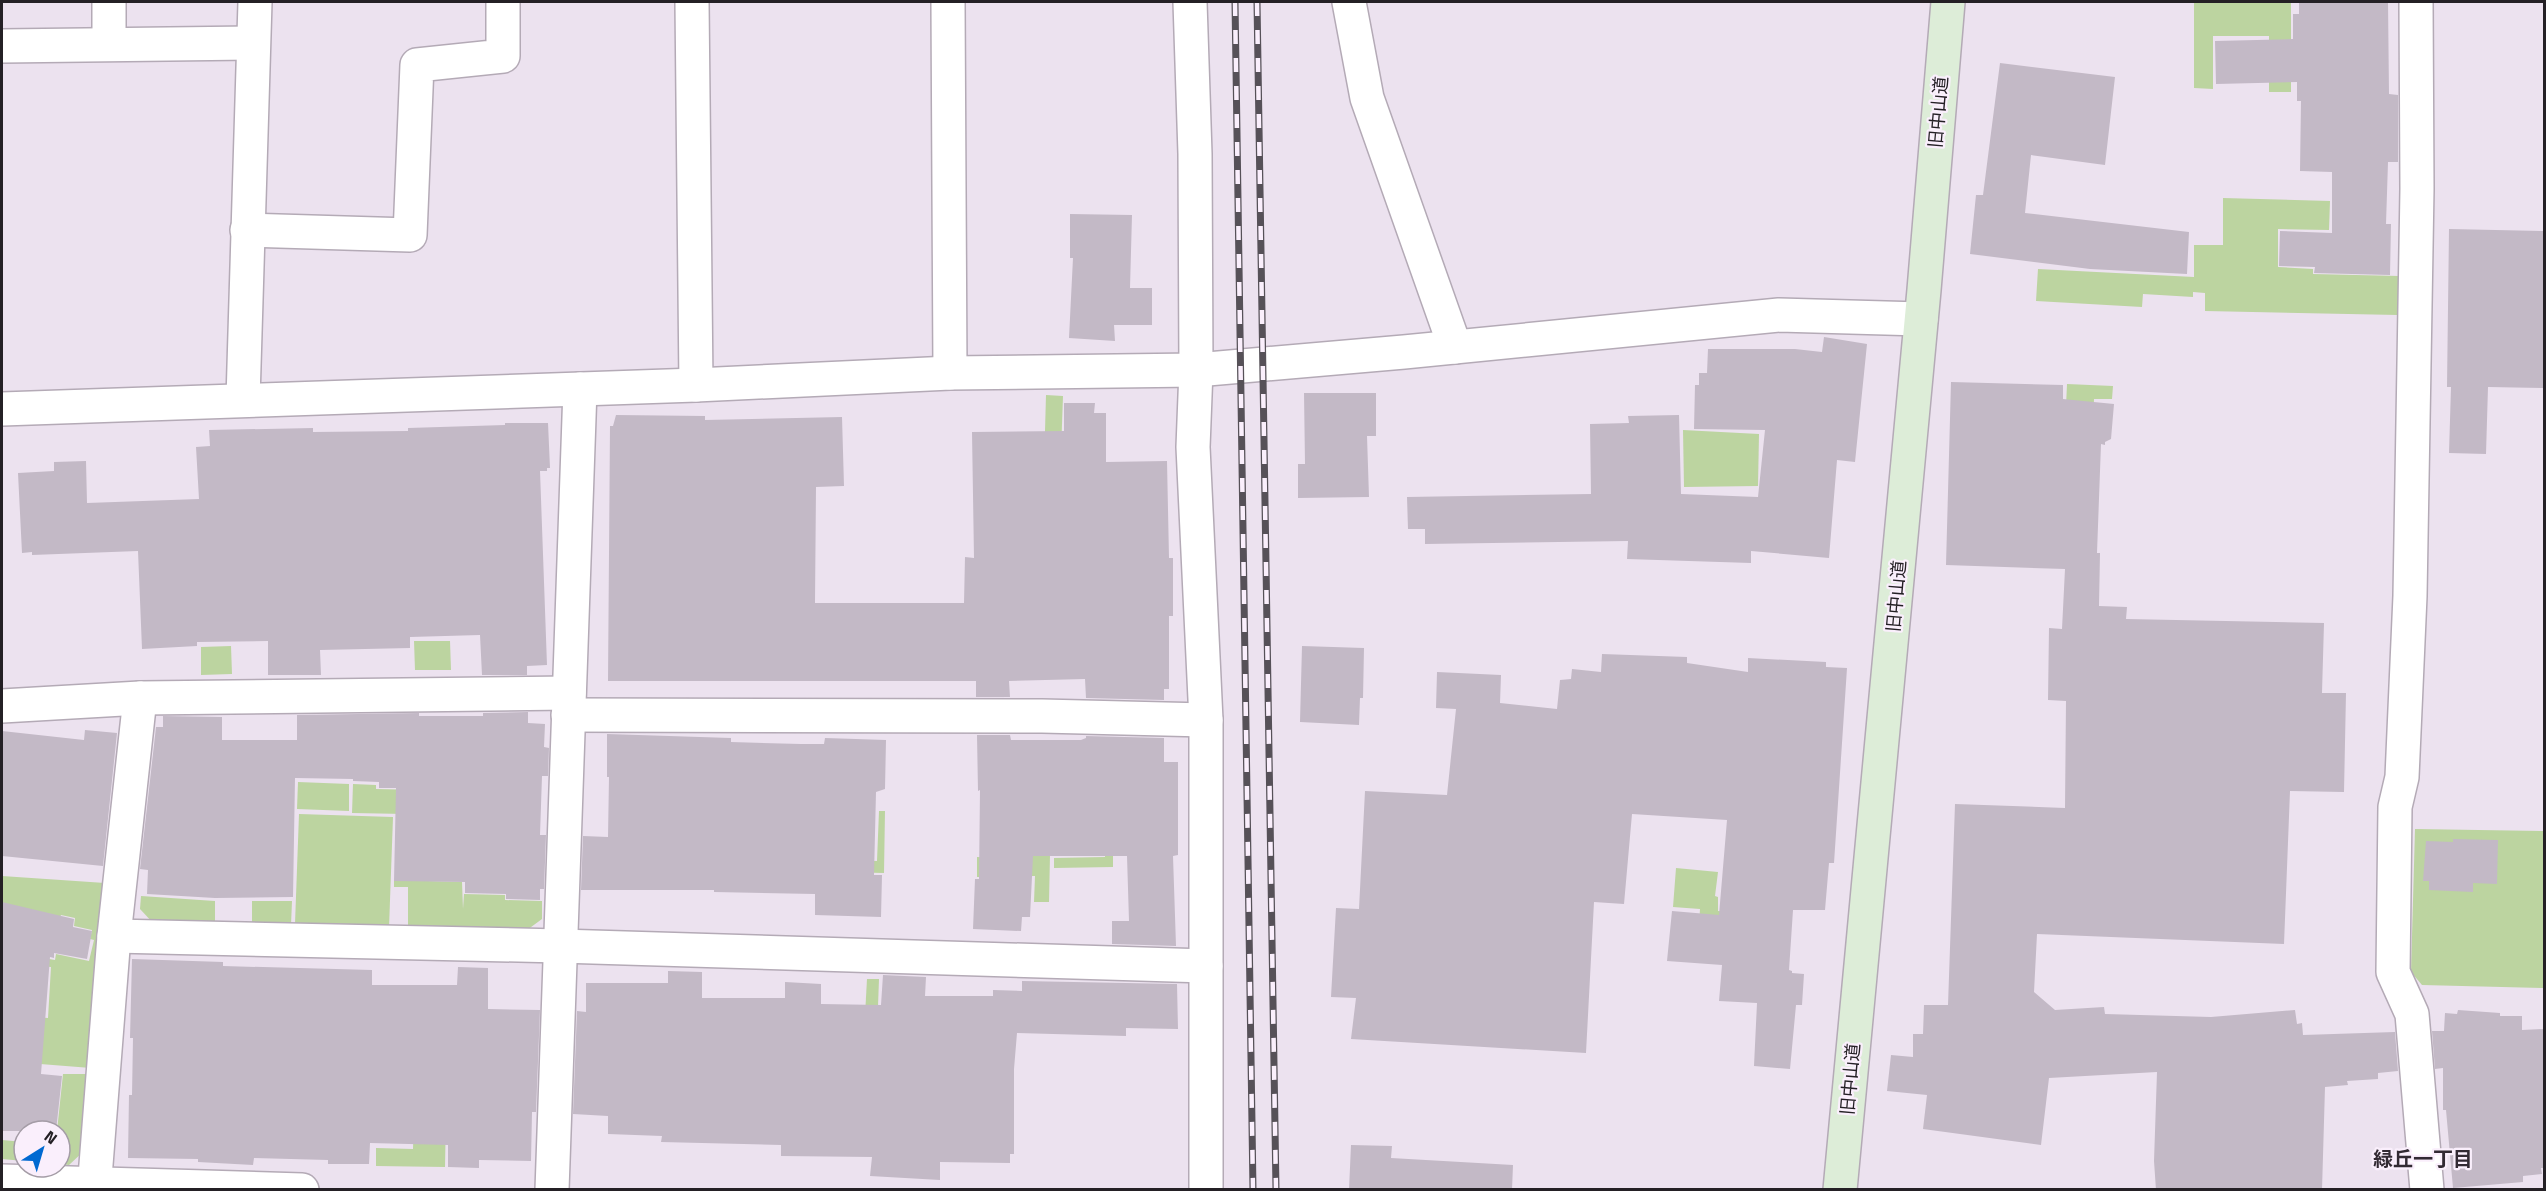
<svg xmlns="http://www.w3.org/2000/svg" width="2546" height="1191" font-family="'Titillium Web','Noto Sans JP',sans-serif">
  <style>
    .green { fill: #bcd4a0 }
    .building { fill: #c3b9c6 }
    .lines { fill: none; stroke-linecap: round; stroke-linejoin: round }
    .minor-casing { stroke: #b4aab6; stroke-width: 36 }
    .tertiary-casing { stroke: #b4aab6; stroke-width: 36 }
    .secondary-casing { stroke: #b4aab6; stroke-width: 36 }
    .minor { stroke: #fff; stroke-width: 33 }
    .tertiary { stroke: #fff; stroke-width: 33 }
    .secondary { stroke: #ddedd8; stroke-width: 33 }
    .rail-casing { stroke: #565158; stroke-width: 7 }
    .rail { stroke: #faeffc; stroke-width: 4.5; stroke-dasharray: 14; stroke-linecap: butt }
    .labels { text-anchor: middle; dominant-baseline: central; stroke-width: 4.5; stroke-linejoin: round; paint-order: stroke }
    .street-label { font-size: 18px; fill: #242025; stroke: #faeffc }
    .neighbourhood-label { font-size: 20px; font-weight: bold; fill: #322a33; stroke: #faeffc }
  </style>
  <rect width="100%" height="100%" fill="#ece2ef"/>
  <g class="green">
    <polygon points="2194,2 2291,2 2291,92 2269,92 2269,36 2213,36 2213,89 2194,88"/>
    <polygon points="2223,198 2330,201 2329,230 2278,229 2278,267 2313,269 2313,274 2399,276 2398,315 2205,311 2205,293 2193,292 2193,297 2143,294 2142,307 2036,301 2038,269 2194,277 2194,245 2223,245"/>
    <polygon points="2067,384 2113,386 2112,399 2094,399 2092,445 2065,429"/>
    <polygon points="1046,395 1063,396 1061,452 1044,467"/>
    <polygon points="1683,430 1759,434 1758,486 1684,487"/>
    <polygon points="414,641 450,641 451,670 415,670"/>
    <polygon points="231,646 232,674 201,675 201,647"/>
    <polygon points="298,782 349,784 349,811 297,809"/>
    <polygon points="353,784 376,785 376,789 422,790 405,814 352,813"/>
    <polygon points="879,811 885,811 884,873 839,872 832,860 877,861"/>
    <polygon points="299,814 393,817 389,928 295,924"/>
    <polygon points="2415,829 2544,831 2544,988 2422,985 2411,972"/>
    <polygon points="1113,853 1113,867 1054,868 1054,858 1105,857 1105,854"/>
    <polygon points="1018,854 1050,855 1049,902 1034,902 1035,876 977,877 977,857 999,858"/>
    <polygon points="1676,868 1718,872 1715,896 1718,897 1718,911 1741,913 1699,925 1700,909 1673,907"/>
    <polygon points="2,876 105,883 91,1068 2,1061 2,1015 48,1018 51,967 2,963 2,951 55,960 56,954 89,961 94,940 90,939 92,930 74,926 75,918 61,915 59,920 2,913"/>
    <polygon points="394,880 462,882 463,909 464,894 505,895 505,900 542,901 542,919 527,930 408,929 408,887 394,887"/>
    <polygon points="141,896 215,901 215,922 154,924 140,909"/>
    <polygon points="252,901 292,901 291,925 252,924"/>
    <polygon points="867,979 879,979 878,1006 864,1034"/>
    <polygon points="63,1074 91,1074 85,1150 69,1165 60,1164 60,1131 57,1131"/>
    <polygon points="414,1113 446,1114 445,1167 376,1166 376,1148 413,1149"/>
    <polygon points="2,1140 24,1142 24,1161 2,1159"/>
  </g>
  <g class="building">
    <polygon points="2299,2 2388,2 2389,94 2398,95 2398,162 2388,162 2386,224 2391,224 2390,275 2314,273 2315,267 2279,266 2280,231 2332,233 2332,172 2300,171 2301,101 2297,101 2297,82 2216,84 2215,41 2293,39 2293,14 2299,14"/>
    <polygon points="2000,63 2115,77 2105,165 2031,155 2025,213 2189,232 2187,274 2090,269 1970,254 1976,195 1983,195"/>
    <polygon points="1070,214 1132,215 1130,288 1152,288 1152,325 1114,325 1115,341 1069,338 1073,258 1070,258"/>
    <polygon points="2449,229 2544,231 2544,388 2488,387 2486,454 2449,453 2451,387 2447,387"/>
    <polygon points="1824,337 1867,344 1855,462 1837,460 1829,558 1751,551 1751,563 1627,559 1628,541 1425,544 1425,529 1408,529 1407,497 1591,494 1590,424 1629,423 1628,416 1679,415 1681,494 1758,497 1765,430 1694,429 1695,385 1699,385 1699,373 1707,373 1708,349 1795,349 1822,352"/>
    <polygon points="1951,382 2063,385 2063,399 2114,404 2111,439 2105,442 2105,445 2101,444 2097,553 2100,553 2099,606 2127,607 2126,619 2324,623 2322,693 2346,693 2344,792 2290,791 2284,944 2037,934 2034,992 2055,1010 2104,1007 2105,1014 2211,1017 2295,1010 2297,1024 2302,1023 2303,1035 2395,1032 2398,1071 2378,1073 2378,1079 2347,1081 2348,1085 2325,1087 2322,1190 2156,1190 2154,1161 2157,1072 2049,1078 2041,1145 1923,1129 1927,1095 1887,1091 1891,1055 1913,1057 1913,1034 1923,1034 1924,1005 1948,1005 1955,804 2065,808 2066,701 2048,700 2049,628 2062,629 2065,569 1946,565"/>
    <polygon points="1304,393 1376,393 1376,436 1367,436 1369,497 1298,498 1298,464 1305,464"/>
    <polygon points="1064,403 1095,403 1094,413 1106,413 1106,462 1167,461 1169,558 1173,558 1173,616 1169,616 1169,689 1164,689 1164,700 1086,698 1085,679 1009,681 1010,697 976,697 976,681 608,681 610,426 613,426 616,415 705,416 705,420 842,417 844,486 816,487 815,603 964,603 965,557 974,558 972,432 1064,431"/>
    <polygon points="505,423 548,423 550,468 547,468 547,471 540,471 547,665 527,666 527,675 482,675 480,635 410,637 410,648 320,650 321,675 268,675 268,641 197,642 197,646 142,649 138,551 32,555 32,552 22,553 18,473 54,471 54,462 86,461 87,503 199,499 196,447 210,446 209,430 313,428 313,432 408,431 408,428 505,425"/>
    <polygon points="1302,646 1364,648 1363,698 1360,698 1359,725 1300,722"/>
    <polygon points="1602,654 1687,657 1687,663 1748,672 1748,658 1826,662 1826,667 1847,668 1834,863 1829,863 1825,910 1793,910 1789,970 1792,971 1792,973 1804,974 1802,1005 1796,1005 1790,1069 1754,1066 1757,1003 1719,1001 1722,965 1667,961 1672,911 1719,915 1727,820 1632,814 1624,904 1594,902 1586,1053 1351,1039 1356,998 1331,997 1336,908 1359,909 1365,791 1447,795 1456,709 1436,708 1437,672 1501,675 1500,703 1557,709 1560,680 1571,679 1572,669 1601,672"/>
    <polygon points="528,712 528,723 545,724 544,747 549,748 548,776 542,776 540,835 546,835 544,889 540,889 540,900 506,899 506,894 465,893 465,882 394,881 396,788 379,788 379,782 353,781 353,779 295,778 293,897 215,898 147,894 148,870 140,869 155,736 156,727 163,727 163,716 222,717 222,740 297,740 297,715 419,713 419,716 483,716 483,713"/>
    <polygon points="85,730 117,733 103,866 2,856 2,731 84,740"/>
    <polygon points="607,734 731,738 731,742 801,744 824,744 825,738 886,740 885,789 876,792 874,875 882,875 881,917 815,915 815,894 714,892 714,890 581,890 583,836 608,837 609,777 607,777"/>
    <polygon points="977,735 1010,735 1011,740 1081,740 1086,738 1086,736 1164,738 1164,762 1178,762 1178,855 1173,856 1176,946 1112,944 1112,921 1129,921 1127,856 1033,856 1030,917 1022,917 1021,931 973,929 975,879 979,879 980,790 978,791"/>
    <polygon points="2453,839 2498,840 2497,884 2473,883 2473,892 2429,890 2429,881 2423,881 2426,841 2453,842"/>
    <polygon points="2,902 74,919 73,927 92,931 87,959 54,953 54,958 50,957 41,1074 62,1076 56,1131 2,1131"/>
    <polygon points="132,959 223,962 223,966 372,970 372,985 457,985 458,967 488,968 488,1009 540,1010 536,1112 532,1112 531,1161 479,1160 479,1168 448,1167 448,1145 370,1143 369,1164 328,1164 328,1160 254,1158 253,1165 198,1162 198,1159 128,1158 129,1095 132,1095 133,1038 130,1038"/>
    <polygon points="668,971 702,972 702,998 785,998 785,982 821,984 821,1004 881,1005 883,975 926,977 925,996 993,996 993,990 1022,991 1022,981 1177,984 1178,1029 1126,1028 1126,1036 1017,1033 1014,1069 1014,1154 1010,1154 1010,1163 940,1162 940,1180 870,1176 872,1157 781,1156 781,1145 661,1142 662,1136 608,1134 608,1116 573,1114 577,1011 586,1012 586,983 668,983"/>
    <polygon points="2458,1010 2500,1013 2500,1016 2522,1016 2522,1030 2544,1029 2544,1168 2541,1168 2542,1174 2523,1176 2523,1182 2453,1188 2446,1110 2443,1110 2443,1068 2435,1069 2432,1031 2444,1031 2445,1013 2457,1014"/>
    <polygon points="1351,1145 1392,1146 1391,1158 1513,1165 1512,1190 1349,1190"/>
  </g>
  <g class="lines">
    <g class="minor-casing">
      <g id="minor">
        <polyline points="109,2 109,44"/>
        <polyline points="692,2 696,385"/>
        <polyline points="948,2 950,373"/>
        <polyline points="1190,2 1195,154 1196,370 1193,447 1206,720 1206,1190"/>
        <polyline points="1349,2 1367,98 1455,347"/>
        <polyline points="2416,2 2417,189 2410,596 2402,777 2395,807 2393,972 2412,1014 2427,1190"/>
        <polyline points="2,46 252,43"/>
        <polyline points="247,230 410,235 417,65 503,56 503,2"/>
        <polyline points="243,399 255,2"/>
        <polyline points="2,706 140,698 569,693"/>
        <polyline points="568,715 1042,716 1206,720"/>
        <polyline points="114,936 560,946 1206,966"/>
        <polyline points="2,1181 302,1190"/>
        <polyline points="94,1190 114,936 140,698"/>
      </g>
    </g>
    <g class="tertiary-casing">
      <g id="tertiary">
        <polyline points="2,409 696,385 950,373 1196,370 1404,352 1779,315 1921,319"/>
        <polyline points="552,1190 580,389"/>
      </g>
    </g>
    <g class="secondary-casing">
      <polyline id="secondary" points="1840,1190 1924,290 1948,2"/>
    </g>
    <use href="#minor" class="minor"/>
    <use href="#tertiary" class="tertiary"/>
    <use href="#secondary" class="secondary"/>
    <g class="rail-casing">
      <g id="rail">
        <polyline points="1235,2 1253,1190"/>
        <polyline points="1257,2 1276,1190"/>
      </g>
    </g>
    <use href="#rail" class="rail"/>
  </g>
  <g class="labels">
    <g class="street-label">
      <text transform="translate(1938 112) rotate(-85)">旧中山道</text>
      <text transform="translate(1896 596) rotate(-85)">旧中山道</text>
      <text transform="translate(1850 1079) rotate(-85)">旧中山道</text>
    </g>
    <g class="neighbourhood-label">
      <text x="2423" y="1158">緑丘一丁目</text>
    </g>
  </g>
  <rect width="2546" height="1191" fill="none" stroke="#242025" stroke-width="6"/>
  <g transform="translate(42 1149) rotate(37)"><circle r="28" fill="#faeffc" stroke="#a49ca6" stroke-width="1.5"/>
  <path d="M0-4.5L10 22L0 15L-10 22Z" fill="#0069d1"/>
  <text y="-9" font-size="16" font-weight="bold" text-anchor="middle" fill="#242025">N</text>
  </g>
</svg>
